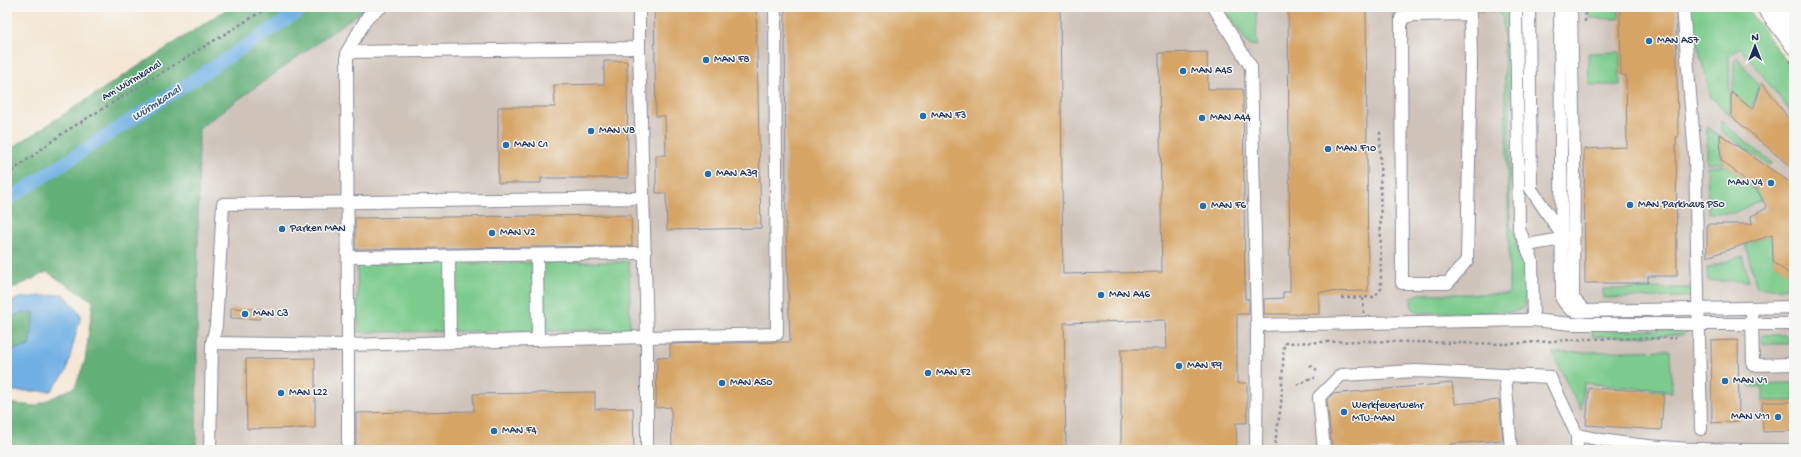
<svg xmlns="http://www.w3.org/2000/svg" width="1801" height="457" font-family="'Gochi Hand',sans-serif">
  <style>
    .industrial { fill: #cec2b9 }
    .green { fill: #7bcb8c; stroke: #4b7d75 }
    .forest { fill: #64af78; stroke: #406f6b }
    .water { fill: #71b0e4; stroke: #4670a1 }
    .lines { fill: none; stroke-linecap: round; stroke-linejoin: round }
    .canal { stroke: #71b0e4; stroke-width: 13 }
    .building { fill: #d6a465 }
    .minor-casing { stroke: #888a98; stroke-width: 14 }
    .major-casing { stroke: #888a98; stroke-width: 17 }
    .path { stroke: #888a98; stroke-width: 2.5; stroke-dasharray: 3 3; stroke-linecap: butt }
    .minor { stroke: #fff; stroke-width: 12 }
    .major { stroke: #fff; stroke-width: 15 }
    .poi-dot { fill: #1f6fb2; stroke: #f6f6f2; stroke-width: 1.5 }
    .labels { text-anchor: middle; dominant-baseline: central; stroke-width: 3; stroke-linejoin: round; paint-order: stroke }
    .poi-label { font-size: 11px; fill: #1b2f5e; stroke: #f6f6f2; text-anchor: start }
    .street-label { font-size: 11px; fill: #1b2f5e; stroke: #f6f6f2 }
    .water-label { font-size: 12px; font-style: italic; fill: #355686; stroke: #f6f6f2 }
  </style>
  <rect width="100%" height="100%" fill="#f6f6f2"/>
  <filter id="ink" filterUnits="userSpaceOnUse"><feTurbulence type="fractalNoise" baseFrequency=".025" numOctaves="2"/><feDisplacementMap in="SourceGraphic" scale="8" xChannelSelector="R" yChannelSelector="G"/><feConvolveMatrix kernelMatrix="1 2 1 2 8 2 1 2 1" color-interpolation-filters="sRGB"/></filter>
  <filter id="wash" filterUnits="userSpaceOnUse"><feTurbulence type="fractalNoise" baseFrequency=".012" numOctaves="4" result="noise"/><feDisplacementMap in="SourceGraphic" scale="16" xChannelSelector="R" yChannelSelector="G"/><feGaussianBlur stdDeviation="0.9" result="paint"/><feColorMatrix in="noise" values="0 0 0 0 0 0 0 0 0 0 0 0 0 0 0 0 0 1.4 0 .05"/><feComposite in="paint" operator="in"/></filter>
  <g filter="url(#wash)">
    <rect width="100%" height="100%" fill="#f4e6d3"/>
    <polygon class="industrial" points="365,7 1728,7 1794,92 1794,450 162,450 189,122"/>
    <g class="green">
      <polygon points="1224,7 1256,7 1257,46 1248,44"/>
      <path d="M1478,7C1491,7 1503,4 1510,18V224L1525,264V304L1523,308L1514,312L1418,313C1411,308 1410,305 1412,297L1419,294H1509V236L1503,17C1496,10 1489,10 1479,11Z"/>
      <polygon points="1589,7 1619,7 1619,19 1589,18"/>
      <polygon points="1688,7 1747,7 1794,73 1794,116 1740,47 1729,57 1730,115 1711,97"/>
      <polygon points="1620,52 1620,85 1589,85 1588,53"/>
      <polygon points="1737,57 1759,86 1751,109 1733,93 1734,61"/>
      <polygon points="1721,121 1772,163 1769,165 1721,131"/>
      <polygon points="1707,127 1708,127 1720,137 1721,160 1724,163 1707,163"/>
      <polygon points="1707,166 1728,166 1757,190 1762,199 1734,213 1708,213"/>
      <polygon points="1772,235 1773,262 1790,273 1792,288 1757,288 1745,244"/>
      <polygon points="1742,256 1749,281 1708,281 1707,268"/>
      <polygon points="629,262 630,330 358,332 357,264"/>
      <polygon points="1692,288 1692,297 1603,298 1603,289"/>
      <polygon points="1691,330 1682,335 1593,337 1592,331"/>
      <polygon points="1762,335 1794,335 1794,344 1763,344"/>
      <polygon points="1670,350 1672,392 1584,383 1581,409 1571,392 1553,353"/>
      <polygon points="1794,383 1794,401 1763,401 1763,387 1749,387 1749,384"/>
    </g>
    <g class="forest">
      <polygon points="230,7 367,7 199,128 196,450 7,450 7,403 35,406 75,387 85,361 93,301 47,272 7,291 7,151"/>
      <polygon points="22,312 35,312 29,346 7,351 7,319"/>
    </g>
    <polygon class="water" points="64,294 81,315 66,372 51,391 7,391 7,351 29,346 35,313 22,312 7,319 7,303 20,298"/>
    <g class="lines">
      <polyline class="canal" points="7,200 306,7"/>
    </g>
    <g id="blocks">
      <g class="building">
        <polygon points="654,7 756,7 761,228 667,230 666,193 656,193 656,155 666,155 665,116 656,116"/>
        <polygon points="785,7 1060,7 1063,274 1162,272 1159,53 1207,52 1208,89 1243,89 1245,299 1249,299 1249,314 1237,314 1237,383 1247,383 1247,423 1236,423 1237,450 1121,450 1121,349 1167,349 1165,320 1064,323 1066,450 672,450 671,407 656,408 657,357 670,358 670,344 790,342 786,229"/>
        <polygon points="1288,7 1366,7 1368,291 1319,292 1319,314 1264,314 1264,299 1283,298 1283,292 1290,292"/>
        <polygon points="1620,7 1676,7 1678,137 1676,137 1677,276 1648,276 1648,283 1585,283 1584,149 1627,147 1626,75 1621,75"/>
        <polygon points="604,61 627,61 628,178 541,178 541,183 498,183 498,107 555,107 554,85 604,84"/>
        <polygon points="1762,82 1794,126 1794,170 1731,116 1731,92 1753,110"/>
        <polygon points="1720,134 1794,185 1794,204 1792,205 1794,277 1773,262 1772,235 1707,257 1707,224 1752,224 1751,216 1767,208 1757,190 1721,160"/>
        <polygon points="631,215 632,246 355,249 355,218"/>
        <polygon points="231,308 260,309 260,319 231,318"/>
        <polygon points="1738,340 1739,421 1712,423 1711,341"/>
        <polygon points="315,358 315,428 247,429 246,359"/>
        <polygon points="1452,383 1455,404 1499,400 1503,440 1450,444 1450,450 1332,450 1327,400 1332,394"/>
        <polygon points="1589,388 1664,392 1661,430 1586,425"/>
        <polygon points="595,392 595,409 633,408 634,450 356,450 356,413 474,411 473,394"/>
        <polygon points="1762,402 1794,402 1794,431 1763,432"/>
      </g>
    </g>
  </g>
  <g filter="url(#ink)">
    <use href="#blocks" fill-opacity="0" stroke="#888a98" stroke-width="1"/>
    <g class="lines">
      <g class="minor-casing">
        <g id="minor">
          <polyline points="1214,7 1251,67 1257,325 1533,320 1572,324 1794,324"/>
          <polyline points="1516,7 1519,229 1532,260 1533,320"/>
          <polyline points="1529,7 1531,189 1562,235"/>
          <path d="M1560,7L1562,299C1568,309 1573,313 1585,311"/>
          <polyline points="1571,7 1574,157 1573,298 1585,311 1794,307"/>
          <polyline points="1683,7 1695,156 1701,429"/>
          <polygon points="1470,14 1471,62 1467,260 1448,283 1402,283 1401,18 1415,15"/>
          <polyline points="639,48 647,337 777,334 775,7"/>
          <polyline points="347,52 368,16 381,7"/>
          <polyline points="1527,245 1562,239"/>
          <polyline points="537,255 538,340"/>
          <polyline points="449,256 450,342"/>
          <polyline points="348,257 645,253"/>
          <polyline points="1752,316 1753,365 1794,364"/>
          <polyline points="212,343 348,345 347,52 639,48 639,7"/>
          <polyline points="1505,375 1511,450"/>
          <path d="M1577,435C1648,451 1721,450 1794,450"/>
          <polyline points="210,450 212,343 216,326 223,204 643,198"/>
          <polyline points="348,450 348,345 647,337 647,450"/>
          <polyline points="1256,450 1257,325"/>
          <polyline points="1324,450 1319,397 1341,375 1416,371 1550,377 1577,435 1577,450"/>
        </g>
      </g>
      <g class="major-casing">
        <g id="major">
          <polyline points="1764,7 1794,47"/>
          <polyline points="1781,7 1794,24"/>
        </g>
      </g>
      <g class="path">
        <polyline points="1585,7 1585,22"/>
        <polyline points="1790,60 1794,66"/>
        <polyline points="7,175 63,133 269,7"/>
        <polyline points="1341,298 1374,297 1381,289 1380,129"/>
        <polyline points="1363,298 1364,313"/>
        <polyline points="1310,365 1317,370"/>
        <polyline points="1297,385 1311,378 1315,378"/>
        <polyline points="1274,450 1281,405 1284,343 1363,341 1507,344 1585,339 1676,338"/>
      </g>
      <use href="#minor" class="minor"/>
      <use href="#major" class="major"/>
    </g>
  </g>
  <g class="poi-dot">
    <circle cx="1649" cy="41" r="4"/>
    <circle cx="706" cy="60" r="4"/>
    <circle cx="1183" cy="71" r="4"/>
    <circle cx="923" cy="116" r="4"/>
    <circle cx="1202" cy="118" r="4"/>
    <circle cx="591" cy="131" r="4"/>
    <circle cx="506" cy="145" r="4"/>
    <circle cx="1328" cy="149" r="4"/>
    <circle cx="708" cy="174" r="4"/>
    <circle cx="1771" cy="183" r="4"/>
    <circle cx="1630" cy="205" r="4"/>
    <circle cx="1203" cy="206" r="4"/>
    <circle cx="282" cy="229" r="4"/>
    <circle cx="492" cy="233" r="4"/>
    <circle cx="1101" cy="295" r="4"/>
    <circle cx="245" cy="314" r="4"/>
    <circle cx="1179" cy="366" r="4"/>
    <circle cx="928" cy="373" r="4"/>
    <circle cx="1725" cy="381" r="4"/>
    <circle cx="722" cy="383" r="4"/>
    <circle cx="281" cy="393" r="4"/>
    <circle cx="1344" cy="412" r="4"/>
    <circle cx="1778" cy="417" r="4"/>
    <circle cx="494" cy="431" r="4"/>
  </g>
  <g class="labels">
    <g class="poi-label">
      <text x="1657" y="41">MAN A57</text>
      <text x="714" y="60">MAN F8</text>
      <text x="1191" y="71">MAN A45</text>
      <text x="931" y="116">MAN F3</text>
      <text x="1210" y="118">MAN A44</text>
      <text x="599" y="131">MAN V8</text>
      <text x="514" y="145">MAN C1</text>
      <text x="1336" y="149">MAN F10</text>
      <text x="716" y="174">MAN A39</text>
      <text x="1763" y="183" text-anchor="end">MAN V4</text>
      <text x="1638" y="205">MAN Parkhaus P50</text>
      <text x="1211" y="206">MAN F6</text>
      <text x="290" y="229">Parken MAN</text>
      <text x="500" y="233">MAN V2</text>
      <text x="1109" y="295">MAN A46</text>
      <text x="253" y="314">MAN C3</text>
      <text x="1187" y="366">MAN F9</text>
      <text x="936" y="373">MAN F2</text>
      <text x="1733" y="381">MAN V1</text>
      <text x="730" y="383">MAN A50</text>
      <text x="289" y="393">MAN L22</text>
      <text x="1352" y="406">Werkfeuerwehr<tspan x="1352" dy="13">MTU-MAN</tspan></text>
      <text x="1770" y="417" text-anchor="end">MAN V11</text>
      <text x="502" y="431">MAN F4</text>
    </g>
    <g class="street-label">
      <text transform="translate(132 81) rotate(-31)">Am Würmkanal</text>
    </g>
    <g class="water-label">
      <text transform="translate(157 104) rotate(-33)">Würmkanal</text>
    </g>
  </g>
  <rect width="1801" height="457" fill="none" stroke="#f6f6f2" stroke-width="24"/>
  <g transform="translate(1755 46)" stroke="#f6f6f2" stroke-width="3" paint-order="stroke">
  <path d="M0-3L7 15L0 10L-7 15Z" fill="#1b2f5e"/>
  <text y="-6" font-size="11" font-weight="bold" text-anchor="middle" fill="#1b2f5e">N</text>
  </g>
</svg>
